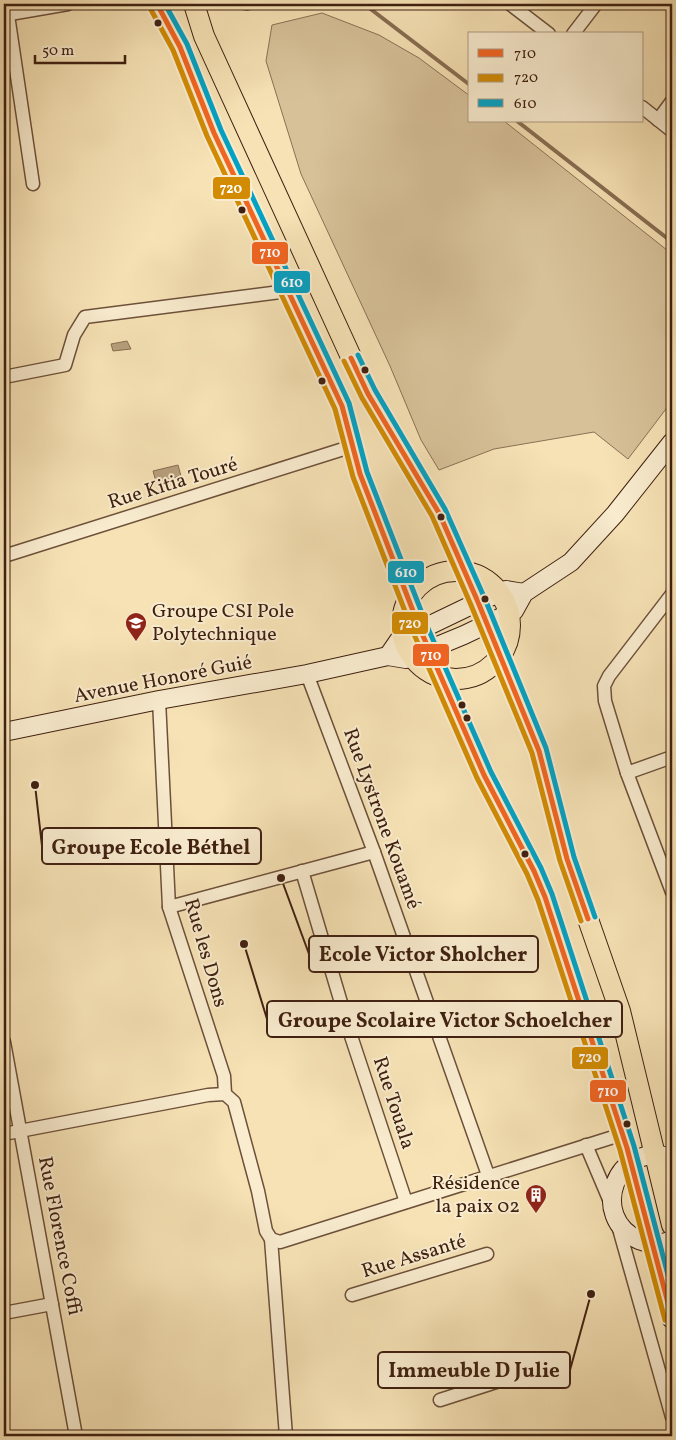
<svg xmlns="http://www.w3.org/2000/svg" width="676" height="1440" font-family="Vollkorn,serif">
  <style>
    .green { fill: #d7c199; stroke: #8b7055 }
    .water { fill: #b8a07d; stroke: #886d52 }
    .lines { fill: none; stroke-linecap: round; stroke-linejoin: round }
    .stream { stroke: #886d52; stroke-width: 4 }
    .street-casing { stroke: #6d503a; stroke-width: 15 }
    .secondary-casing { stroke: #3f2011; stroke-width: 20 }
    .primary-casing { stroke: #3f2011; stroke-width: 22 }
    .street { stroke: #f9eccf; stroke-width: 12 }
    .secondary { stroke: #f9eccf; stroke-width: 18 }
    .primary { stroke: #f6e2b5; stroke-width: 20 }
    .bus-1-casing { stroke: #f9eccf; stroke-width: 9 }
    .bus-2-casing { stroke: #f9eccf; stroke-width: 9 }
    .bus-3-casing { stroke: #f9eccf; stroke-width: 9 }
    .bus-1 { stroke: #f26522; stroke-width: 5 }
    .bus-2 { stroke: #d28b03; stroke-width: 5 }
    .bus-3 { stroke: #03a2c5; stroke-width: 5 }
    .bus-dot { fill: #3f2011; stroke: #f9eccf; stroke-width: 2 }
    .labels { text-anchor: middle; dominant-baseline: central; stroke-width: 4; stroke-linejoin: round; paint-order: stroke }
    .street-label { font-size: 20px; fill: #3f2011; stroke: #f9eccf }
    .poi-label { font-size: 20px; fill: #3f2011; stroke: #f9eccf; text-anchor: start }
    .leader { fill: none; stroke: #3f2011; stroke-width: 2 }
    .callout-dot { fill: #3f2011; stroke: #f9eccf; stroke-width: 2 }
    .callout { fill: #f9eccf; stroke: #3f2011; stroke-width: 2 }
    .callout-label { font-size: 21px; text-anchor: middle; font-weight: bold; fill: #3f2011 }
    .line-badge { stroke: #f9eccf; stroke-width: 2 }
    .badge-label { font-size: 14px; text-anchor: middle; font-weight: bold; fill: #fff }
  </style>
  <rect width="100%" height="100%" fill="#f6e2b5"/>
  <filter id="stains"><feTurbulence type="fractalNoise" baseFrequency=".004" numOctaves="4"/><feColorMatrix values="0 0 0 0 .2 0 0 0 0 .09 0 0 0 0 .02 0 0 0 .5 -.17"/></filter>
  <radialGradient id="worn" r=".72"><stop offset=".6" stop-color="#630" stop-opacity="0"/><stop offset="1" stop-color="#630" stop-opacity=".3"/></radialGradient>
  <polygon class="green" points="322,13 379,35 419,58 470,96 470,121 504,121 672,254 672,401 628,459 594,432 494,449 439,470 421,440 390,366 301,174 266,61 272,25"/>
  <g class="water">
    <polygon points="127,341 131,349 113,351 111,344"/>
    <polygon points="178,465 181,476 156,482 153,471"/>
  </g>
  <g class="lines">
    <g class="stream">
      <polyline points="227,4 247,9 267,4"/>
      <polyline points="364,4 470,85"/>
      <polyline points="517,121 672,242"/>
    </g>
    <g class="street-casing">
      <g id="street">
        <polyline points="510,4 549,34"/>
        <polyline points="4,15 68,4"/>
        <polyline points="8,15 33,184"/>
        <polyline points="573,34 596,4"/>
        <polyline points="642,107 672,131"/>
        <polyline points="658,120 672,101"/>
        <polyline points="4,377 65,365 74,335 85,317 288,291"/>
        <polyline points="4,556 353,446"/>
        <polyline points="672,594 609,676 604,686 605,701 627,773 672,892"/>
        <polyline points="307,674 374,852 488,1175"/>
        <polyline points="159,700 169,907 224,1076 225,1094"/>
        <polyline points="627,773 672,757"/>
        <polyline points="302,871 350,1033 406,1202"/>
        <polyline points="169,907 374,852"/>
        <polyline points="4,1042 76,1436"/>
        <polyline points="4,1134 208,1095 225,1094 234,1102 258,1191 266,1231 271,1239 280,1242 623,1134"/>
        <polyline points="586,1145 614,1211 672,1417"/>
        <polyline points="271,1239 286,1436"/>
        <polyline points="352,1295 487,1254"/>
        <polyline points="4,1313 52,1304"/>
        <polyline points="440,1400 524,1373"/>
      </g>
    </g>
    <g class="secondary-casing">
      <g id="secondary">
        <polyline points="388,656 399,640 478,602 506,590 524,593"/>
        <polyline points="4,732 159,700 307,674 388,656 406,659 464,635 514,611 524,593 571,562 615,514 672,442"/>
        <path d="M672,1158C615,1139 588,1218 639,1240C650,1244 661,1245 672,1240"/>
      </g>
    </g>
    <g class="primary-casing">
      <g id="primary">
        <polyline points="157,4 180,47 214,133 342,406 360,474 420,629 484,775 534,871 545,897 627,1148 672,1318"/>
        <polyline points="194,4 204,36 368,394 439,513 478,602 539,751 567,859 620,1011 672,1225"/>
        <circle cx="456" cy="625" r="54"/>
      </g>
    </g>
    <use href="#street" class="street"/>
    <use href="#secondary" class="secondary"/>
    <use href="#primary" class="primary"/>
    <g class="bus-1-casing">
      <g id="bus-1">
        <polyline points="157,4 180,47 214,133 342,406 360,474 420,629 484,775 534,871 545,897 627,1148 672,1318"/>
        <polyline points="351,358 368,394 439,513 478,602 539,751 567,859 588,919"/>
      </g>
    </g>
    <g class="bus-2-casing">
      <g id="bus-2">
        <polyline points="150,8 173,50 207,136 335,409 353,477 413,632 477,778 527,874 538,900 620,1150 665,1320"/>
        <polyline points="344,361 362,398 432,516 471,605 532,753 560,861 581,921"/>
      </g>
    </g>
    <g class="bus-3-casing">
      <g id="bus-3">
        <polyline points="165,4 187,44 221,130 349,403 367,472 427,626 491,772 541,868 552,894 634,1146 672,1290"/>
        <polyline points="358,355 375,390 445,509 485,599 546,748 574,857 595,917"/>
      </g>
    </g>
    <use href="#bus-1" class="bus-1"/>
    <use href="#bus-2" class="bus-2"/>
    <use href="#bus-3" class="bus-3"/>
  </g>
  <defs>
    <g id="university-pin" transform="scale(1.125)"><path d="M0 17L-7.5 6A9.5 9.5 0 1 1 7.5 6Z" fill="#8f2418" stroke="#f9eccf"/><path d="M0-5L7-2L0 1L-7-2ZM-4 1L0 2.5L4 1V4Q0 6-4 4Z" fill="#fff"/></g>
    <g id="building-pin" transform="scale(1.125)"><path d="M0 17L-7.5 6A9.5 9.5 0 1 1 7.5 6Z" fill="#8f2418" stroke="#f9eccf"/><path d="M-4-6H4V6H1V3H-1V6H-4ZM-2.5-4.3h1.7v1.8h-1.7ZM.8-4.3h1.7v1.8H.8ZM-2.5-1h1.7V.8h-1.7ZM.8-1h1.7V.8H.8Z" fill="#fff"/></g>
  </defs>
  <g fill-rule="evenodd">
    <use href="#university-pin" x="136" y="623"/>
    <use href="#building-pin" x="536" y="1195"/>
  </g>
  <g class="bus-dot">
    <circle cx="158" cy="23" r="4.5"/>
    <circle cx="242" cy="210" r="4.5"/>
    <circle cx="365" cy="370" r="4.5"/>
    <circle cx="322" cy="381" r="4.5"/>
    <circle cx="441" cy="517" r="4.5"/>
    <circle cx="485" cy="599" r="4.5"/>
    <circle cx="462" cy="705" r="4.5"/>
    <circle cx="467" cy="718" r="4.5"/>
    <circle cx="525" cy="854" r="4.5"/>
    <circle cx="627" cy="1124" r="4.5"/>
  </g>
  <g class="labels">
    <g class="street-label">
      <text transform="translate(173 484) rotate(-17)">Rue Kitia Touré</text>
      <text transform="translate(163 680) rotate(-11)">Avenue Honoré Guié</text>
      <text transform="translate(381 819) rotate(70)">Rue Lystrone Kouamé</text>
      <text transform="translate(205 953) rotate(74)">Rue les Dons</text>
      <text transform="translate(393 1103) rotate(72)">Rue Touala</text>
      <text transform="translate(59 1236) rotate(79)">Rue Florence Coffi</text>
      <text transform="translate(414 1257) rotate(-17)">Rue Assanté</text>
    </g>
    <g class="poi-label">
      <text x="152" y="612">Groupe CSI Pole<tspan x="152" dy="23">Polytechnique</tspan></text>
      <text x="520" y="1184" text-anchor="end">Résidence<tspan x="520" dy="23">la paix 02</tspan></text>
    </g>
  </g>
  <path class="leader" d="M35 785L42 846M281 878L309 954M244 944L267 1019M591 1294L570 1370"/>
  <g class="callout-dot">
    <circle cx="35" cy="785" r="5"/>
    <circle cx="281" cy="878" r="5"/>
    <circle cx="244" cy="944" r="5"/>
    <circle cx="591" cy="1294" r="5"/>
  </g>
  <g class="callout">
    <rect x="42" y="828" width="219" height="36" rx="5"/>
    <rect x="309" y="936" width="229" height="36" rx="5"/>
    <rect x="267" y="1001" width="355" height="36" rx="5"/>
    <rect x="378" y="1352" width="192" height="36" rx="5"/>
  </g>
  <g class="callout-label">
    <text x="151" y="854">Groupe Ecole Béthel</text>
    <text x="423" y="961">Ecole Victor Sholcher</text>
    <text x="445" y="1027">Groupe Scolaire Victor Schoelcher</text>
    <text x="474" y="1377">Immeuble D Julie</text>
  </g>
  <g class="line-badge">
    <rect x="212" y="176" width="39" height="24" rx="5" fill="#d28b03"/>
    <rect x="251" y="241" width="38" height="24" rx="5" fill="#f26522"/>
    <rect x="273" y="270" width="38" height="24" rx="5" fill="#03a2c5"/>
    <rect x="387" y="560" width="38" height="24" rx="5" fill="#03a2c5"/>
    <rect x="391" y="611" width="38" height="24" rx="5" fill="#d28b03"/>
    <rect x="412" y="643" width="38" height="24" rx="5" fill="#f26522"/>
    <rect x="571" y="1046" width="38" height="24" rx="5" fill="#d28b03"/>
    <rect x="589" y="1079" width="38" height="24" rx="5" fill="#f26522"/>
  </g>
  <g class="badge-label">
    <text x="231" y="193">720</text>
    <text x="270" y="257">710</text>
    <text x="292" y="287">610</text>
    <text x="406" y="577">610</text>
    <text x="410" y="628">720</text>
    <text x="431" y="660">710</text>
    <text x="590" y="1062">720</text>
    <text x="608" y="1096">710</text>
  </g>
  <rect width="676" height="1440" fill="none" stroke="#f6e2b5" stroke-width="20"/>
  <rect x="5" y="5" width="666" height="1430" fill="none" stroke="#3f2011" stroke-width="2.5"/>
  <rect x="10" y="10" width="656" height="1420" fill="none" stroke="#3f2011"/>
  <rect x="468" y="32" width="175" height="90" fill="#f9eccf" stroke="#af9a83"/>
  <rect x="478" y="49" width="25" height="8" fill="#f26522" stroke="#af9a83"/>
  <text x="514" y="58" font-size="15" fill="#3f2011">710</text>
  <rect x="478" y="74" width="25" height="8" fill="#d28b03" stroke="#af9a83"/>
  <text x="514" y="82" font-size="15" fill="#3f2011">720</text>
  <rect x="478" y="99" width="25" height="8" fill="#03a2c5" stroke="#af9a83"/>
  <text x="514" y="108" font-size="15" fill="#3f2011">610</text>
  <path d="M35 55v8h90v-8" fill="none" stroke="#3f2011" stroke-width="2.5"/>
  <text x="42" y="55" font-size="15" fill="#3f2011" stroke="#f9eccf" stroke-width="4" paint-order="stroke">50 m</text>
  <rect width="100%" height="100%" filter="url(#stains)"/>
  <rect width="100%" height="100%" fill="url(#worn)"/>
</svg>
